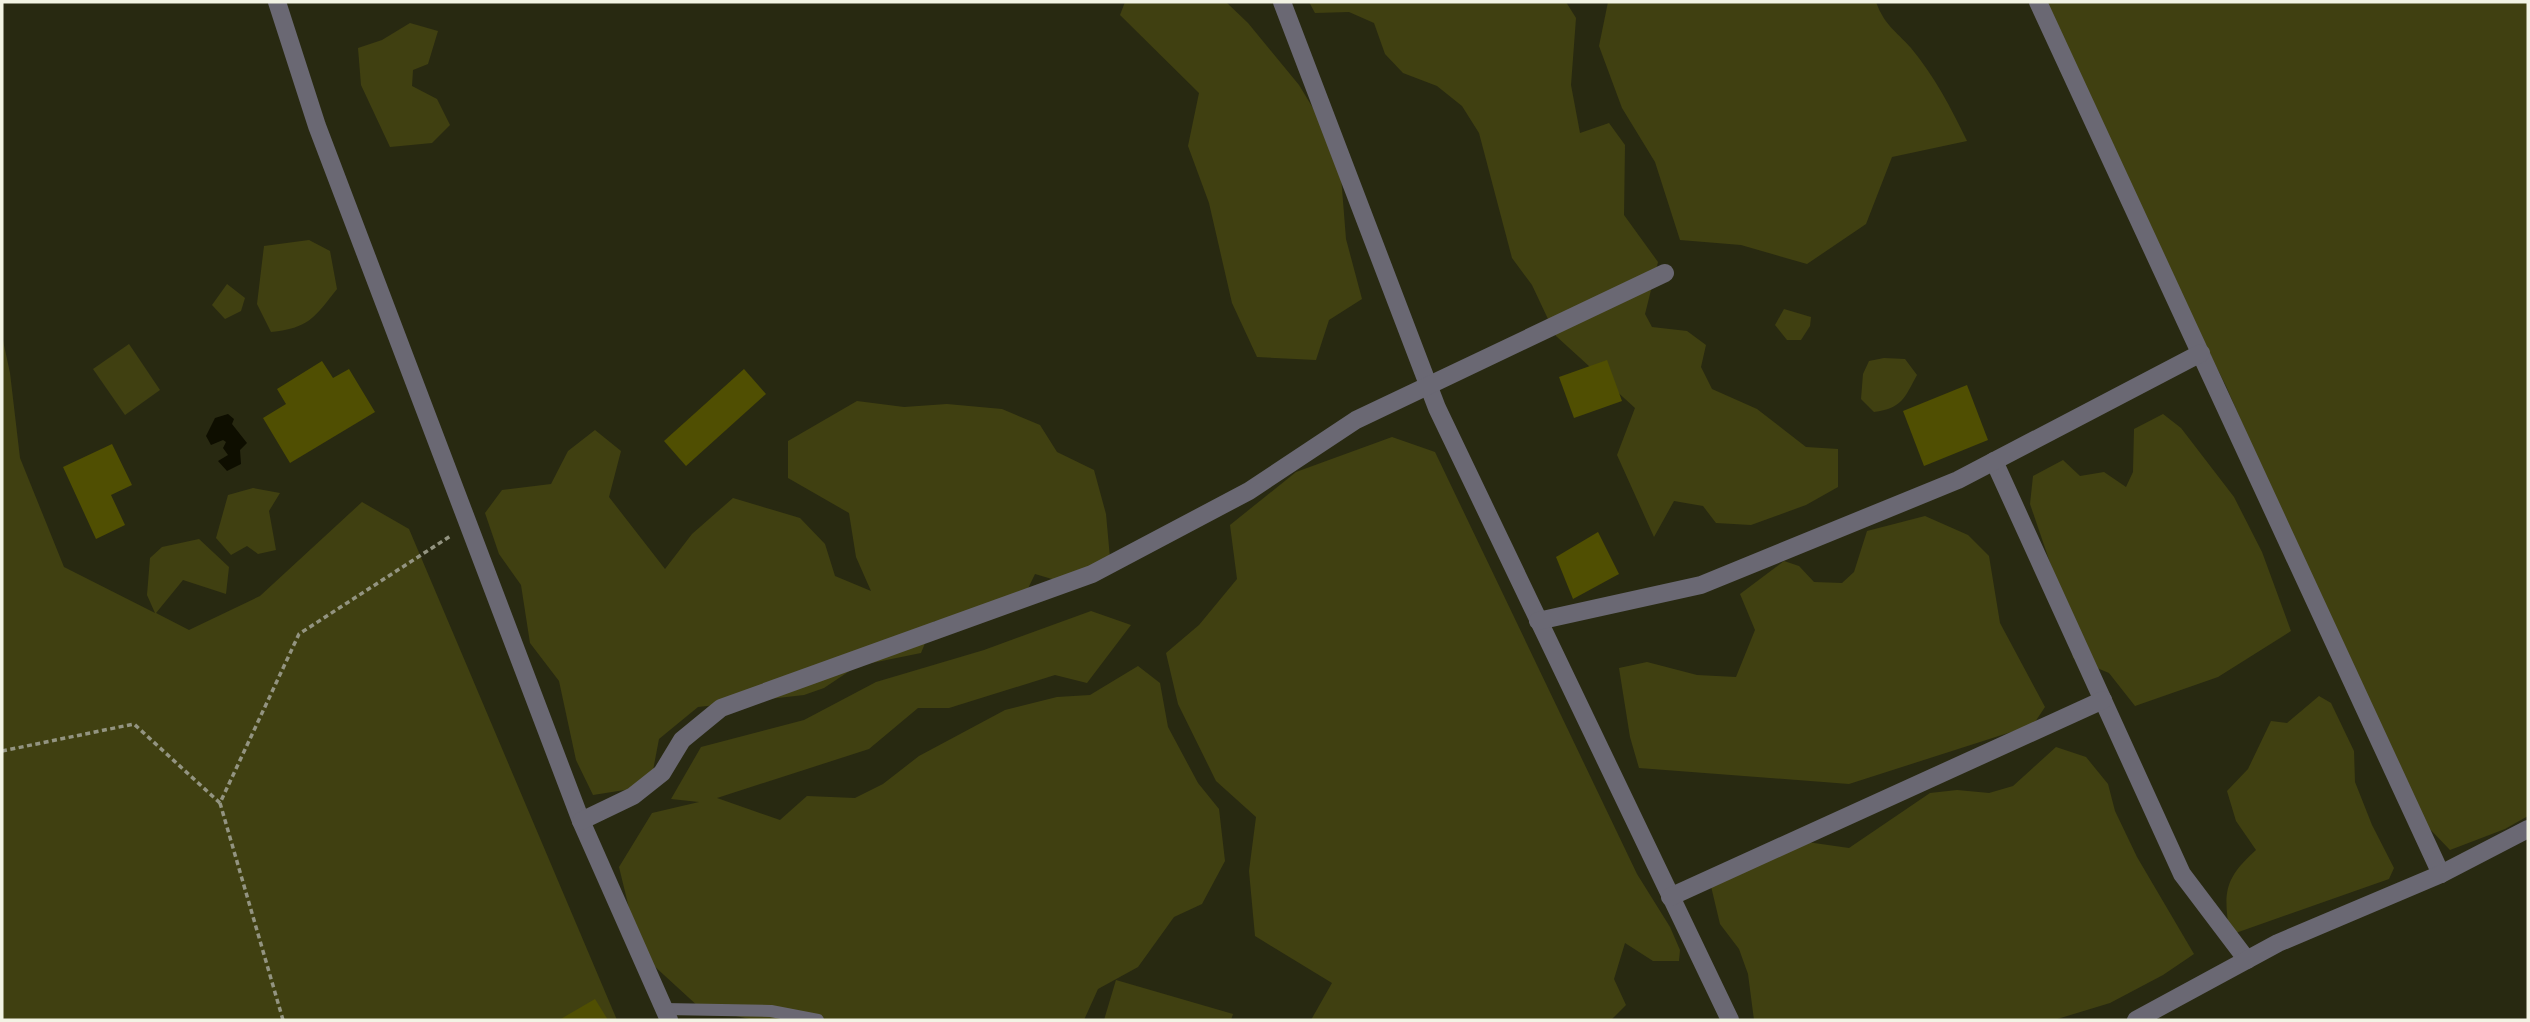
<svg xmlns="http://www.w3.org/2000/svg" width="2530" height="1022" font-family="'Asap Condensed',sans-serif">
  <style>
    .green { fill: #404011 }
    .water { fill: #0e0e00 }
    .building { fill: #504f02 }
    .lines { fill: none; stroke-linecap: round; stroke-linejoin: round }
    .path { stroke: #939481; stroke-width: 3.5; stroke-dasharray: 5 3.5; stroke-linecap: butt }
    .lane { stroke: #6a6873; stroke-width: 12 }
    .street { stroke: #6a6873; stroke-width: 18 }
  </style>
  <rect width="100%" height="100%" fill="#282911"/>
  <g class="green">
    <polygon points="1125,2 1226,2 1248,23 1299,85 1339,151 1346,239 1362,299 1329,320 1316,360 1257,357 1232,303 1209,203 1188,146 1199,93 1120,15"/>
    <polygon points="1309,2 1566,2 1576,18 1571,85 1580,133 1609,123 1625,145 1624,215 1658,262 1645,314 1652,327 1687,331 1706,345 1701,367 1712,389 1757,409 1806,447 1838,449 1838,487 1806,505 1751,525 1716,523 1703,506 1674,501 1654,537 1617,455 1635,408 1556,336 1532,285 1512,258 1479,133 1462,106 1437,86 1403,73 1385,54 1374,23 1349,12 1315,13"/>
    <path d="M1608,2H1876C1885,26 1895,30 1911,48C1935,77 1951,108 1967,141L1892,157L1866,224L1807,264L1741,245L1680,240L1655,162L1622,108L1599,46Z"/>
    <polygon points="2044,2 2528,2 2528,816 2505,829 2450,850 2425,824 2291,536 2226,386 2107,150 2059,69 2067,57"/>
    <polygon points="410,23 438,31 428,64 413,70 412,86 437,99 450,125 432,143 390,147 361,85 358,48 382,40"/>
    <path d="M309,240L330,251L337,289C314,318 309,328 271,332L257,304L264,246Z"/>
    <polygon points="227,284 245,298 241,311 225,319 212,305"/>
    <polygon points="1784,309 1811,317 1810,326 1801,340 1787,340 1775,325"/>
    <polygon points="2,336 10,373 20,458 64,567 155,613 147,595 150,558 162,547 199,539 229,567 226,594 183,580 156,613 189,630 260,596 362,502 409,529 617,1020 2,1020"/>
    <polygon points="129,344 160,390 125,415 93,369"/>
    <path d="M1884,358L1905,359L1917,375C1904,399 1902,408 1874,412L1861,399L1863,374L1869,361Z"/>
    <polygon points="857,401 904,407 947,404 1002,409 1040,425 1057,452 1094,470 1106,514 1110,558 1062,582 1035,574 1019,607 985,619 934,621 921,653 857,666 824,688 804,695 698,707 659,739 650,786 593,795 576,760 559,681 530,643 521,585 499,554 485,513 502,490 551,484 568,451 595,430 621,451 609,497 665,569 692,534 733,498 800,518 825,544 835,576 871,591 856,557 849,513 788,478 788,441"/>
    <polygon points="2163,414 2181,428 2234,497 2262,552 2291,631 2218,677 2135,706 2109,673 2073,658 2059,589 2030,504 2033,476 2063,460 2080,476 2104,472 2126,487 2133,472 2134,429"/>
    <polygon points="1392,437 1435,452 1637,874 1670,927 1680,950 1679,961 1653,961 1625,943 1614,979 1626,1005 1611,1020 1311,1020 1332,983 1255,936 1249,871 1256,817 1216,781 1178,704 1166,653 1199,625 1237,579 1230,525 1296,472"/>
    <polygon points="253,488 280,493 269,511 276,550 258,554 247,546 231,555 216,538 228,495"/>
    <polygon points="1925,516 1968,535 1989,556 2000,623 2045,707 2033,725 1849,784 1639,768 1630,737 1619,668 1647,662 1697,675 1736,677 1755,630 1740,594 1784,561 1799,566 1814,582 1842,583 1854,572 1867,531"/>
    <polygon points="1091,611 1131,625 1087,683 1055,675 949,708 918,708 869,749 717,798 780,820 807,796 855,798 883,784 919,756 1005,710 1057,697 1090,695 1138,666 1160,683 1168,727 1198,783 1219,809 1225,861 1202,904 1174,917 1138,967 1098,989 1084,1020 754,1020 700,1008 640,953 619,867 652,813 699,802 671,799 701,747 804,720 876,682 984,650"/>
    <path d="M2319,696L2331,703L2354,751L2355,782L2372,825L2394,868L2389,879L2230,935C2223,892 2224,879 2256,850L2236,821L2227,791L2248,769L2271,721L2287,723Z"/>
    <polygon points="2056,747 2086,757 2108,784 2115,811 2137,857 2194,954 2163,975 2110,1003 2054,1020 1754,1020 1748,974 1739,949 1720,924 1710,882 1793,840 1849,848 1930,793 1957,790 1989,793 2013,786"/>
    <polygon points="1116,980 1233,1014 1231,1020 1104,1020"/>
  </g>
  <polygon class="water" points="228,414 234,419 232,424 247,443 240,450 241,464 227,471 218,461 228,455 223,448 226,442 223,440 211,445 206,436 215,418"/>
  <g class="building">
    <polygon points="1607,360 1622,401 1574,418 1559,377"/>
    <polygon points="322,361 333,378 349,369 375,412 290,463 263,418 286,404 277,389"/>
    <polygon points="744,369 766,394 686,466 664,441"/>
    <polygon points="1967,385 1988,440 1924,466 1903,411"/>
    <polygon points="112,444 132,485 111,495 125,525 96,539 63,467"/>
    <polygon points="1598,532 1619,574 1573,599 1556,557"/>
    <polygon points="595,999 608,1020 559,1020"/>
  </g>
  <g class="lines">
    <g class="path">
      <polyline points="2,751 134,724 220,803"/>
      <polyline points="283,1020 220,803 299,634 452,535"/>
    </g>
    <polyline class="lane" points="664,1009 771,1011 818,1020"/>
    <g class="street">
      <polyline points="277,2 317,126 581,821 669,1020"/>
      <polyline points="1282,2 1437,408 1730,1020"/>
      <polyline points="2038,2 2441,874"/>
      <polyline points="1994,461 2182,874 2247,960"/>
      <polyline points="1538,621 1701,585 1958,480 2201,353"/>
      <polyline points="581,821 633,796 662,773 682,740 721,708 1092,574 1249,491 1356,420 1665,273"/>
      <polyline points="1670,897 2103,700"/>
      <polyline points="2136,1020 2278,943 2441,874 2528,829"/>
    </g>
  </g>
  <rect width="2530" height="1022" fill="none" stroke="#f2f3e4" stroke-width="7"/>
</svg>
